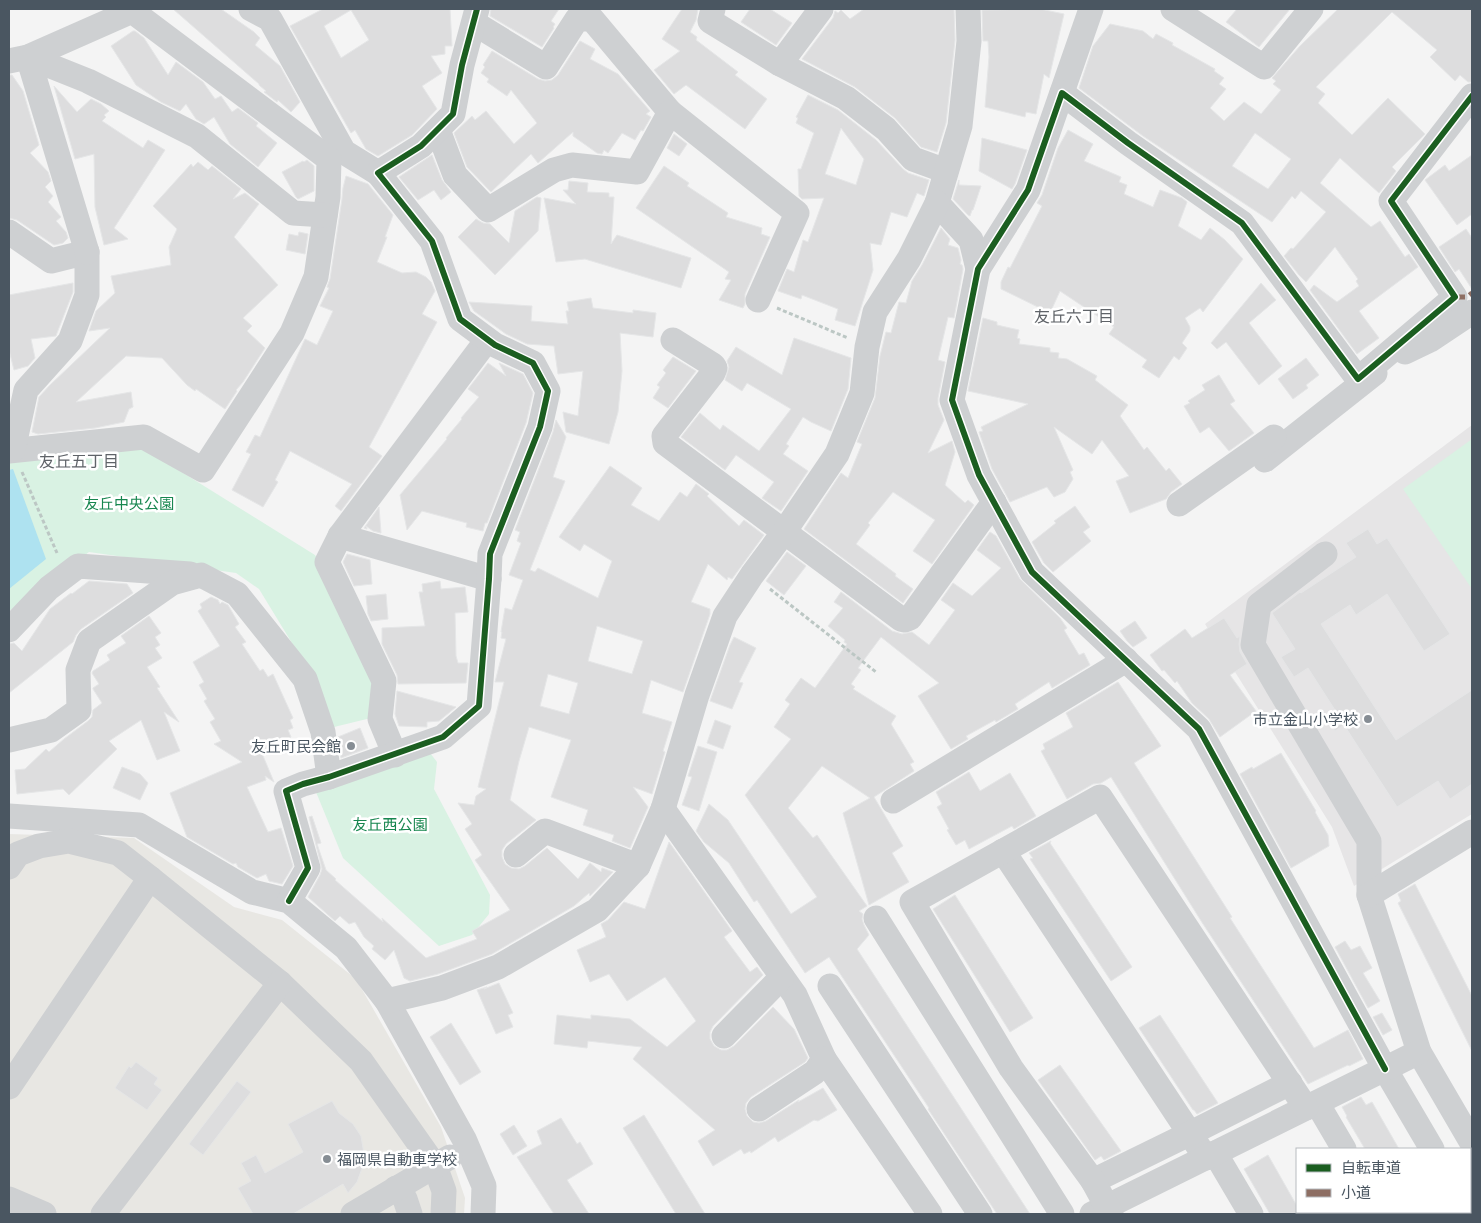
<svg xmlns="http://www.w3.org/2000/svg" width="1481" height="1223" font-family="Ubuntu,'Noto Sans JP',sans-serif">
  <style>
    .commercial { fill: #e8e7e3 }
    .education { fill: #e6e5e6 }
    .green { fill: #d9f2e3 }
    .water { fill: #aee2f0 }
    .building { fill: #ddddde; stroke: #e5e6e7; fill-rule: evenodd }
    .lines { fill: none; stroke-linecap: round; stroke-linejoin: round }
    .path { stroke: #bcc7c4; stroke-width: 3; stroke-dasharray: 4 2.5; stroke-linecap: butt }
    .minor { stroke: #ced0d2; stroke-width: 25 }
    .quiet { stroke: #8d6e63; stroke-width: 5; stroke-dasharray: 10 5; stroke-linecap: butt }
    .cycleway-casing { stroke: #fff; stroke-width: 9 }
    .cycleway { stroke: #1b5e20; stroke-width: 6 }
    .poi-dot { fill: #868d94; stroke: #fff; stroke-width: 2 }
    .labels { text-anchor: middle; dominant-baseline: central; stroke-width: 5; stroke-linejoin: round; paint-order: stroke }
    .park-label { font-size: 15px; fill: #17864f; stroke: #fff }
    .poi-label { font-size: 15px; fill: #4a5661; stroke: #fff; text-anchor: end }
    .neighbourhood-label { font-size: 16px; fill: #5f6368; stroke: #fff }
  </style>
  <rect width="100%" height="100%" fill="#f4f4f4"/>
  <polygon class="commercial" points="9,834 134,838 234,907 282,920 356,979 441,1127 465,1198 464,1214 9,1214"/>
  <polygon class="education" points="1472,425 1472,814 1354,886 1332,827 1205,624"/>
  <g class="green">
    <polygon points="1472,439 1472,589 1403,489"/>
    <polygon points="143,448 315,555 352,620 379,682 375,717 330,728 317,684 259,589 236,573 89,552 9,611 9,460"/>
    <polygon points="430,753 437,762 434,789 490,895 489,914 472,935 439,946 343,858 316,792"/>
  </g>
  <polygon class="water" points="13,469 46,559 9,589 9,470"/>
  <g class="building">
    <polygon points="173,9 221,9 254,32 260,38 255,45 280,66 300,102 291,112 278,100 277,102 264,92 266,91 259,85 259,84"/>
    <path d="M323,9H450L452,46H445V54L431,56L442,73L422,86L437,109L412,135L378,156L366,149L355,130L351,133L290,26ZM351,10L369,40L341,58L324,26Z"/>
    <polygon points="491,9 559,9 551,21 555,24 553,27 554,28 542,47 490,16"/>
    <polygon points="682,9 698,9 696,20 690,32 697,37 696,40 738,72 735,75 767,99 745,129 686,85 674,94 654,70 680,51 662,39"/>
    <polygon points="750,9 770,9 792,23 776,45 741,22"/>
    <polygon points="864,9 954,9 955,40 946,123 937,152 921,147 895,118 855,87 802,59 833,18 835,11 838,13 841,10 850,19"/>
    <polygon points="1040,9 1064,14 1049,78 1044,74 1036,114 1026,112 1025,117 985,107 989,57 988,41 983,41 982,10"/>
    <polygon points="1237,9 1290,9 1259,47 1226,22"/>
    <path d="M1338,9H1472V82H1468L1460,75L1455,81L1430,57L1437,50L1392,12L1316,87L1325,94L1318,103L1352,135L1388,98L1425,134L1392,167L1396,171L1379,193L1340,158L1320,183L1371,227L1380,221L1405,257L1409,254L1418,267L1359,311L1379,338L1357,354L1310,290L1314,285L1337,302L1359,286L1356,281L1358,279L1335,247L1306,282L1299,275L1284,256L1291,248L1293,249L1326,212L1301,191L1295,199L1292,196L1272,222L1143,136L1079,88L1093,46L1110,24L1143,31L1153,39L1156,34L1173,43L1172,45L1215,69L1214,71L1224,78L1219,84L1226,89L1210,108L1224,121L1244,102L1261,114L1281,90L1273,84L1276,81L1272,78L1300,46ZM1255,133L1291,159L1268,189L1232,166Z"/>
    <polygon points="133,31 135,31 144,38 168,75 176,62 203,82 215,99 221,96 232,112 238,108 258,123 256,126 277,143 258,167 230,144 214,117 204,124 196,119 186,104 180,111 161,102 136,85 111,46"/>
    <polygon points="580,41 595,49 590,59 618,74 650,111 646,114 651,117 643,131 641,130 635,140 622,133 608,153 604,150 602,154 597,153 573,136 573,132 538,163 531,154 491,192 467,167 454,133 472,116 475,120 486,111 514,144 537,123 511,90 507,96 487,82 489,79 481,73 485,67 483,65 492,51 538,79 545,81 552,80 558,75"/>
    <polygon points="9,75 12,75 23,91 39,145 30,153 48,172 51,181 45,187 53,196 48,202 61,217 56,221 66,232 68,238 63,243 54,245 17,220 9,218"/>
    <polygon points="54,86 77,112 91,99 101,104 109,111 104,115 106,117 102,121 143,148 148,140 165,150 114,228 128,239 104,245 95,207 94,154 75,159"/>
    <path d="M808,95L838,110L876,140L903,169L908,173L929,180L924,196L917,193L907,217L891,212L881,245L870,243L873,270L855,326L835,320L838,309L802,295L801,299L778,291L787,269L794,272L803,240L808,242L824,198L802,199L799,196L798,169H801L814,133L796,123L798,118L796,117ZM841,128L864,159L856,185L825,174Z"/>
    <polygon points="1068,130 1093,144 1084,161 1121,177 1119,182 1127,185 1124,194 1153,207 1160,190 1182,198 1187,202 1178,226 1201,240 1210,228 1225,240 1243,259 1203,312 1200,308 1185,318 1190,327 1190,331 1182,343 1187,348 1179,360 1174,356 1159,378 1142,367 1147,360 1109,334 1114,327 1060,291 1050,313 1001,289 1001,282 1008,267 1010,268 1042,206 1037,203 1042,195 1058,148"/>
    <polygon points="674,134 687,144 679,156 667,148"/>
    <polygon points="982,138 1027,150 1015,184 1012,189 979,171"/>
    <polygon points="432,155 442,180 451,192 441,200 434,190 418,200 399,177"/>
    <polygon points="1472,155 1472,214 1457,225 1425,180 1445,165 1449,171"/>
    <polygon points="307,160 314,166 314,191 298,199 296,197 282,172 303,161 304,162"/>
    <polygon points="198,162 208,170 212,166 241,189 233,199 245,193 259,204 234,237 278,285 243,318 252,326 247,331 265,348 243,382 236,390 237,391 225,409 196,389 195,391 187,385 162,358 126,356 76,402 131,392 133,407 129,409 124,422 95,428 38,434 32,432 39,397 50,385 110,328 89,331 96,311 115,293 111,276 171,265 169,247 177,229 153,206 191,164 193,167"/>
    <polygon points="664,166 689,183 687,186 728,213 726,217 762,228 761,234 770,237 745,294 745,304 743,308 719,300 731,280 725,279 729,272 636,208"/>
    <polygon points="346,176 368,184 393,215 385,237 387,237 377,262 402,273 416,272 426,277 431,282 435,291 422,314 437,322 369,447 382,456 341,511 335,506 352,484 290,451 275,480 278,482 263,507 232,490 251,454 246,452 255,435 260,437 305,339 317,345 333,311 320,306 329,288 327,287 330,279 342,199 343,188"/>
    <polygon points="959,180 959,185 981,186 973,210 972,210 970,216 968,215 953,199"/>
    <polygon points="569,181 588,183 587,192 609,193 609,197 614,197 611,244 617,235 691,258 681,288 585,259 556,262 544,198 576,204 563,190 568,190"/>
    <polygon points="537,197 541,198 538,231 495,275 458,237 476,219 483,223 490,224 509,243 515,211"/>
    <polygon points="941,228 950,239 948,245 958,248 961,260 960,264 962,265 963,269 954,318 948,317 938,360 945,362 938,398 938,405 944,420 928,453 952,441 955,452 945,485 965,503 968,500 974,505 932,564 913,551 935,520 893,492 868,523 870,525 856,544 896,574 895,576 913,589 903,603 804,529 841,473 848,478 862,444 857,442 875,398 880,356 886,332 891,333 899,302 906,303 912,281 922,265"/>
    <polygon points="1466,229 1472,238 1472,289 1459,269 1455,272 1439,247"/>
    <polygon points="299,232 308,234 305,254 286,250 289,234 298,236"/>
    <polygon points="73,283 73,292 57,333 56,336 31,339 35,358 28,366 14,370 9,350 9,295"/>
    <polygon points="1261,283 1276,300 1249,323 1282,366 1259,385 1226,342 1217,349 1211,343"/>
    <polygon points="591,298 593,308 633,313 633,310 656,313 653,337 620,333 622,371 618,412 609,444 566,432 563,412 578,416 583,371 558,374 554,346 527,344 506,334 474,311 469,302 532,306 531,321 568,324 566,311 569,311 567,302"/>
    <polygon points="983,318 997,322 997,325 1019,330 1017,338 1020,339 1019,344 1050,348 1050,352 1059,353 1058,358 1067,359 1097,376 1095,380 1128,405 1120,416 1144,450 1147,447 1166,471 1169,468 1182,484 1171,492 1166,499 1130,513 1116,481 1129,476 1102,440 1092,454 1054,427 1073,470 1070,472 1073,479 1065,492 1054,497 1047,487 1010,502 992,469 979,432 983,431 981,427 1028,404 968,391"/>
    <polygon points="794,338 851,358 848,389 831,431 811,422 803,417 786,444 789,446 783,454 808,471 781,511 762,498 774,482 736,455 725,470 681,437 700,413 720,430 723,425 759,451 791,409 747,383 742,391 725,380 729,367 727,361 736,347 782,375"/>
    <polygon points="673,357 696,371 668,408 653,398 660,387 657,385 666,373 663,370"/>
    <polygon points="1306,358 1319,375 1306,385 1308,388 1293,399 1278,379"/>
    <polygon points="488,363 506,376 499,363 523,374 533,393 526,423 487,523 485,523 483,531 466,527 467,523 422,511 407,530 400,495 447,439 446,438 462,419 461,418 479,397 468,389"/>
    <polygon points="1219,375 1235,401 1230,404 1254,433 1229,451 1209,427 1200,433 1184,406 1190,403 1188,401 1205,390 1202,385"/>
    <path d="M556,420L566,437L553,477L565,481L530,570L535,572L538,568L598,598L612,561L584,544L580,551L559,537L610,466L642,488L631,505L659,521L680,492L687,497L696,484L709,494L707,496L739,526L744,520L764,535L732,579L728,577L727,580L708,564L691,602L710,609V614L683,692L651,680L642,713L672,722L663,751L665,752L652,794L633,787L648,807L630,848L612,841L614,835L583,825L588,810L551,797L571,740L529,727L519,761L510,800L536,820L506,844L502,850V857L505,864L511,868L519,869L525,866L547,848L578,879L590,863L601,872L602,868L613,872L590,896L589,893L574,906L492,954L438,974L410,981L404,978L394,950L385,960L372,949L374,946L364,937L355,922L349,924L340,916L335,921L308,897L320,875L322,869L309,817L312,816L321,843L317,844L326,870L336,879L335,880L383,922L382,918L426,958L477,939L472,931L510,910L475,860L482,855L465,829L472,824L458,803L474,805L476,796L486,789L478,787L504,682H495L506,639L501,638L502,632H501L505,608L512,610L523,580L509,575L521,543L517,541L520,532L515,530L553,432ZM597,626L643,641L632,674L588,661ZM548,674L578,683L569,714L540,706Z"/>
    <polygon points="1075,506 1090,527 1083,532 1091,541 1053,572 1044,563 1032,542 1056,523 1054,521"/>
    <polygon points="379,507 381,533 373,531 366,526 367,529 364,528"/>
    <polygon points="1368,529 1377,544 1387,538 1450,634 1424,651 1387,594 1356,615 1350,605 1321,624 1396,740 1472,690 1472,784 1450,799 1438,781 1397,807 1344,725 1335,731 1325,716 1335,710 1308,668 1294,677 1281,657 1295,649 1272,613 1300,592 1301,593 1356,557 1346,543"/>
    <polygon points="990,532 996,536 1020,579 1060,618 1067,628 1064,630 1079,655 1084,653 1090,665 1052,688 1049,682 1015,704 1018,709 996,722 995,720 966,736 968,739 951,749 918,696 939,683 881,637 858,668 861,670 851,684 855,687 853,689 896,716 891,724 914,762 910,764 914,771 874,797 903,846 892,853 909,882 869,905 843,813 870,798 822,766 788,808 813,838 817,835 867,906 859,911 863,914 862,919 864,925 869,935 857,949 1030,1214 997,1214 928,1109 929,1108 829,957 805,973 757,900 754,902 729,863 704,842 696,831 709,804 728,820 791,914 817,897 745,795 791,739 774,727 790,704 785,700 801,678 815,688 847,644 844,642 845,640 828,626 843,608 834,602 841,592 892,631 902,634 912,632 929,645 955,610 941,600 953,583 972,596 1001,568 977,550"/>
    <polygon points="787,552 806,566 784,595 766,581"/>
    <polygon points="347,554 370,560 372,584 354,586 343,562"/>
    <polygon points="89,581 127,584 133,593 81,629 76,635 73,642 9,693 9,644 14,643 22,651 50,609 71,593 72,594"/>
    <polygon points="440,581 441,589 465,587 468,612 455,613 456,656 458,663 468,663 466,683 398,684 397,675 382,644 382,628 425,626 419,592 423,592 422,584"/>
    <polygon points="386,594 388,619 371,621 368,614 366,596"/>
    <polygon points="211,597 218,600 220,604 222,602 228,605 239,624 235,627 246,642 242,644 260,671 263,669 268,677 273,674 293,718 290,720 293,728 288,730 291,737 261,751 274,782 265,776 266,780 247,787 268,832 281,828 293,866 282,884 269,881 266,874 257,878 238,867 236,863 233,864 187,837 170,793 242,762 214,744 221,741 210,722 215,719 204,701 207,699 199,685 204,682 193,662 220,646 198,611 202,608 200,604"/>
    <polygon points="149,616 161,633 155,637 160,645 155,648 162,658 147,667 160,687 157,688 179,722 164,712 180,751 157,760 141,720 109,741 117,749 69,795 63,789 17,794 15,770 25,769 46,749 49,752 64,739 88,721 92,717 93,710 102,703 93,689 93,688 99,684 92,673 93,671 110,660 107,655 126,643 121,636"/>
    <polygon points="1224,618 1237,638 1240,636 1239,644 1240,652 1247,664 1230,675 1256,711 1220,737 1209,719 1192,703 1177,681 1175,683 1164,670 1162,671 1150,655 1185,629 1192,638"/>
    <polygon points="1135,621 1147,638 1133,647 1127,641 1120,631"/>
    <polygon points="734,637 756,648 739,682 743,683 732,709 710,701 730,645"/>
    <polygon points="1118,682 1161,746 1134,763 1232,917 1230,918 1314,1048 1348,1030 1363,1059 1349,1066 1348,1065 1308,1084 1203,924 1111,777 1101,783 1093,784 1067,799 1041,751 1045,749 1043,744 1073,727 1066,713"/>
    <polygon points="397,691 456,707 439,721 427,722 427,727 399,726 395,714"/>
    <polygon points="715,720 731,726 723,749 707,743"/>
    <polygon points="360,728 368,748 341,758 338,737"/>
    <polygon points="698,746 717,752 699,811 682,805 692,777 688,776"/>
    <polygon points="1281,753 1316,811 1315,812 1328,835 1329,846 1291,868 1240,774 1252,767 1253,769"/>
    <polygon points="122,767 140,774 148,783 140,800 113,788"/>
    <polygon points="969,772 980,791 1010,773 1036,816 1014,829 1012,826 969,849 965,840 956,845 947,830 949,829 937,807 942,804 936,792"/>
    <polygon points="1051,841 1050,843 1132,967 1111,981 1030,859 1033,858 1029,853"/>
    <polygon points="669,842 732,931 724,937 750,972 757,967 763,975 713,1026 710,1032 710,1039 714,1046 721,1050 727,1050 734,1046 773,1007 794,1029 808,1058 805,1062 751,1097 746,1103 745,1109 747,1116 753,1122 759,1123 766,1121 799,1100 798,1102 823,1088 837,1110 818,1121 814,1120 778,1142 775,1137 751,1153 750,1151 744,1154 741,1149 713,1166 698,1141 715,1130 633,1059 642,1047 588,1041 587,1048 554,1044 557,1015 591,1019 591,1015 630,1019 667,1047 696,1021 665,977 627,1001 609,974 590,982 577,950 606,937 601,924 608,920 624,902 645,909"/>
    <polygon points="1415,884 1472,996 1472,1051 1398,903 1401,901 1398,894"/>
    <polygon points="955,895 1033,1018 1010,1032 933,909"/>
    <polygon points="1345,941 1351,950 1360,946 1372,968 1363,973 1380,1001 1368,1008 1335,947"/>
    <polygon points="499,983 513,1013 508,1015 513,1027 496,1034 477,990 487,987 484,989"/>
    <polygon points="1382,1013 1392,1030 1383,1035 1373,1017"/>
    <polygon points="1160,1015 1218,1103 1197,1114 1194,1110 1193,1110 1139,1028"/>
    <polygon points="451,1023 481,1072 460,1085 430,1037"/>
    <polygon points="136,1062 158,1078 154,1084 162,1090 147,1110 115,1088 129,1066 131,1068"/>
    <polygon points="1060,1065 1121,1151 1104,1160 1101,1156 1095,1160 1038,1080"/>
    <polygon points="237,1081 251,1092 203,1155 189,1144"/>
    <polygon points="1361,1097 1366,1105 1372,1102 1399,1149 1365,1149 1346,1117 1347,1116 1342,1107"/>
    <polygon points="332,1101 339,1113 353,1124 361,1136 364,1154 364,1163 357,1182 348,1193 343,1184 293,1214 253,1214 238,1188 251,1181 241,1163 256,1155 265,1173 303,1152 288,1124"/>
    <polygon points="644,1115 705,1214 676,1214 623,1128"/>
    <polygon points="561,1118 577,1144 580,1142 593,1164 567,1180 589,1214 554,1214 517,1157 542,1144 537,1131"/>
    <polygon points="514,1125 527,1146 513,1155 500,1134"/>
    <polygon points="1268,1155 1297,1206 1297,1212 1301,1212 1302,1214 1270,1214 1244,1169"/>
  </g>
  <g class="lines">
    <g class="path">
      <polyline points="777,308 848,338"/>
      <polyline points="22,472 57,553"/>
      <polyline points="770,589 876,672"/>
    </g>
    <g class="minor">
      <polyline points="251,9 270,19 344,152 378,173"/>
      <polyline points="713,9 710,21 780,64 846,98 886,129 913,159 946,171"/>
      <polyline points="968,9 969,41 960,126 937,203 971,240 978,269"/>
      <polyline points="1091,9 1028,190 978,269 952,400 979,475 1032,572 1199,729 1385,1069 1432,1149"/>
      <polyline points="1173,9 1264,67 1311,9"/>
      <polyline points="474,23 546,67 577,19 592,19 670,112"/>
      <polyline points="9,61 28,57 132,11 329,159 328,197 316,277 292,333 203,470 144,437 9,451"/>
      <polyline points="780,64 821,9"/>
      <polyline points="1062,93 1128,143 1242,223 1358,379 1455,297 1391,201 1472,96"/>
      <polyline points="438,130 455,175 488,210 554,170 572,165 637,172 670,112 797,213 758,300"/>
      <polyline points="9,232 51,261 87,252 87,295 70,341 26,390 13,450"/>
      <polyline points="87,252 28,57 88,81 197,136 293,213 325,215"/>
      <polyline points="673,340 713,365 715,368 713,373 664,436 665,443 901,619 905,620 910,618 994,502"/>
      <polyline points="1405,352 1430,340 1472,312"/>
      <polyline points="1265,460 1375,373"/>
      <polyline points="1179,504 1274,437"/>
      <polyline points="340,536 489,579"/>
      <polyline points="1325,554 1259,605 1253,645 1369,841 1369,895 1419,1052 1472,1143"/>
      <polyline points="9,630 49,588 78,566 190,574"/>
      <polyline points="9,740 51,730 79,710 78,670 89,641 172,583 201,575 237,594 305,679 323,732 329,777"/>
      <polyline points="395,755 380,719 384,681 327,562 340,536 487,340"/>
      <polyline points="893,801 1126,660"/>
      <polyline points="663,809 795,995 824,1059 815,1072 759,1109"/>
      <polyline points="9,816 139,825 252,892 289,901 346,948 387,1001 464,1139 484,1186 483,1214"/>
      <polyline points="1003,851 1206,1158"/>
      <polyline points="516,855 545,831 638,866"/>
      <polyline points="9,867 18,854 39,846 69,841 118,853 150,878 280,983 361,1061 435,1166 444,1191 443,1214"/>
      <polyline points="1369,895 1472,832"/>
      <polyline points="289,901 308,868 286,791 303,784 329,777 443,737 479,706 489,579 490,554 540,427 548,391 533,363 495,345 460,319 432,241 378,173 421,146 453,114 462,65 477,9"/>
      <polyline points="876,918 1062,1214"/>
      <polyline points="830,986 980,1214"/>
      <polyline points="387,1001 442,988 498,967 597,910 638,866 663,809 697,695 725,616 752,575 784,532 837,454 862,393 867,347 875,312 909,259 937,203"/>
      <polyline points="724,1036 782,977"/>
      <polyline points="824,1059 930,1214"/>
      <polyline points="9,1087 150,878"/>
      <polyline points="1317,1103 1344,1149"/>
      <polyline points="1215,1153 1251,1214"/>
      <polyline points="1093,1181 1191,1133 1290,1083"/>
      <polyline points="396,1188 405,1199 410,1214"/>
      <polyline points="9,1199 44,1214"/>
      <polyline points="1382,1212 1383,1214"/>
      <polyline points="1468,1212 1470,1214"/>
      <polyline points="103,1214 280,983"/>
      <polyline points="353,1214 450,1157"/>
      <polyline points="1092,1214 1419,1052"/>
      <polyline points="1111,1214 1093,1181 1011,1068 912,902 1100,797 1306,1108"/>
    </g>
    <polyline class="quiet" points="1455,297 1467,297 1472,293"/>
    <g class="cycleway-casing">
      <g id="cycleway">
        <polyline points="289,901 308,868 286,791 303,784 329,777 443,737 479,706 489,579 490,554 540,427 548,391 533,363 495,345 460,319 432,241 378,173 421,146 453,114 462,65 477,9"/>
        <polyline points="1385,1069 1199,729 1032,572 979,475 952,400 978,269 1028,190 1062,93 1128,143 1242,223 1358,379 1455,297 1391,201 1472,96"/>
      </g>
    </g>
    <use href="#cycleway" class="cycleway"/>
  </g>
  <g class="poi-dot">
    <circle cx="1368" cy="719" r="5"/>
    <circle cx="351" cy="746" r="5"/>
    <circle cx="327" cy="1159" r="5"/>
  </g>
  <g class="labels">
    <g class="park-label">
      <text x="129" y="503">友丘中央公園</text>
      <text x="390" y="824">友丘西公園</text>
    </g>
    <g class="poi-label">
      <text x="1358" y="719">市立金山小学校</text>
      <text x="341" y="746">友丘町民会館</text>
      <text x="337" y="1159" text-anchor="start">福岡県自動車学校</text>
    </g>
    <g class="neighbourhood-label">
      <text x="1074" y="316">友丘六丁目</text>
      <text x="79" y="461">友丘五丁目</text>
    </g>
  </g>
  <rect width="1481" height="1223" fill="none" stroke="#4a5661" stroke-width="20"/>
  <rect x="1296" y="1148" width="175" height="65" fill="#ffffff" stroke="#b7bbc0"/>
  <rect x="1306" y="1164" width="25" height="8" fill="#1b5e20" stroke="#b7bbc0"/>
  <text x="1341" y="1173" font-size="15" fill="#4a5661">自転車道</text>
  <rect x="1306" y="1189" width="25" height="8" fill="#8d6e63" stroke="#b7bbc0"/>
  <text x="1341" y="1198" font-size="15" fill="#4a5661">小道</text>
</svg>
